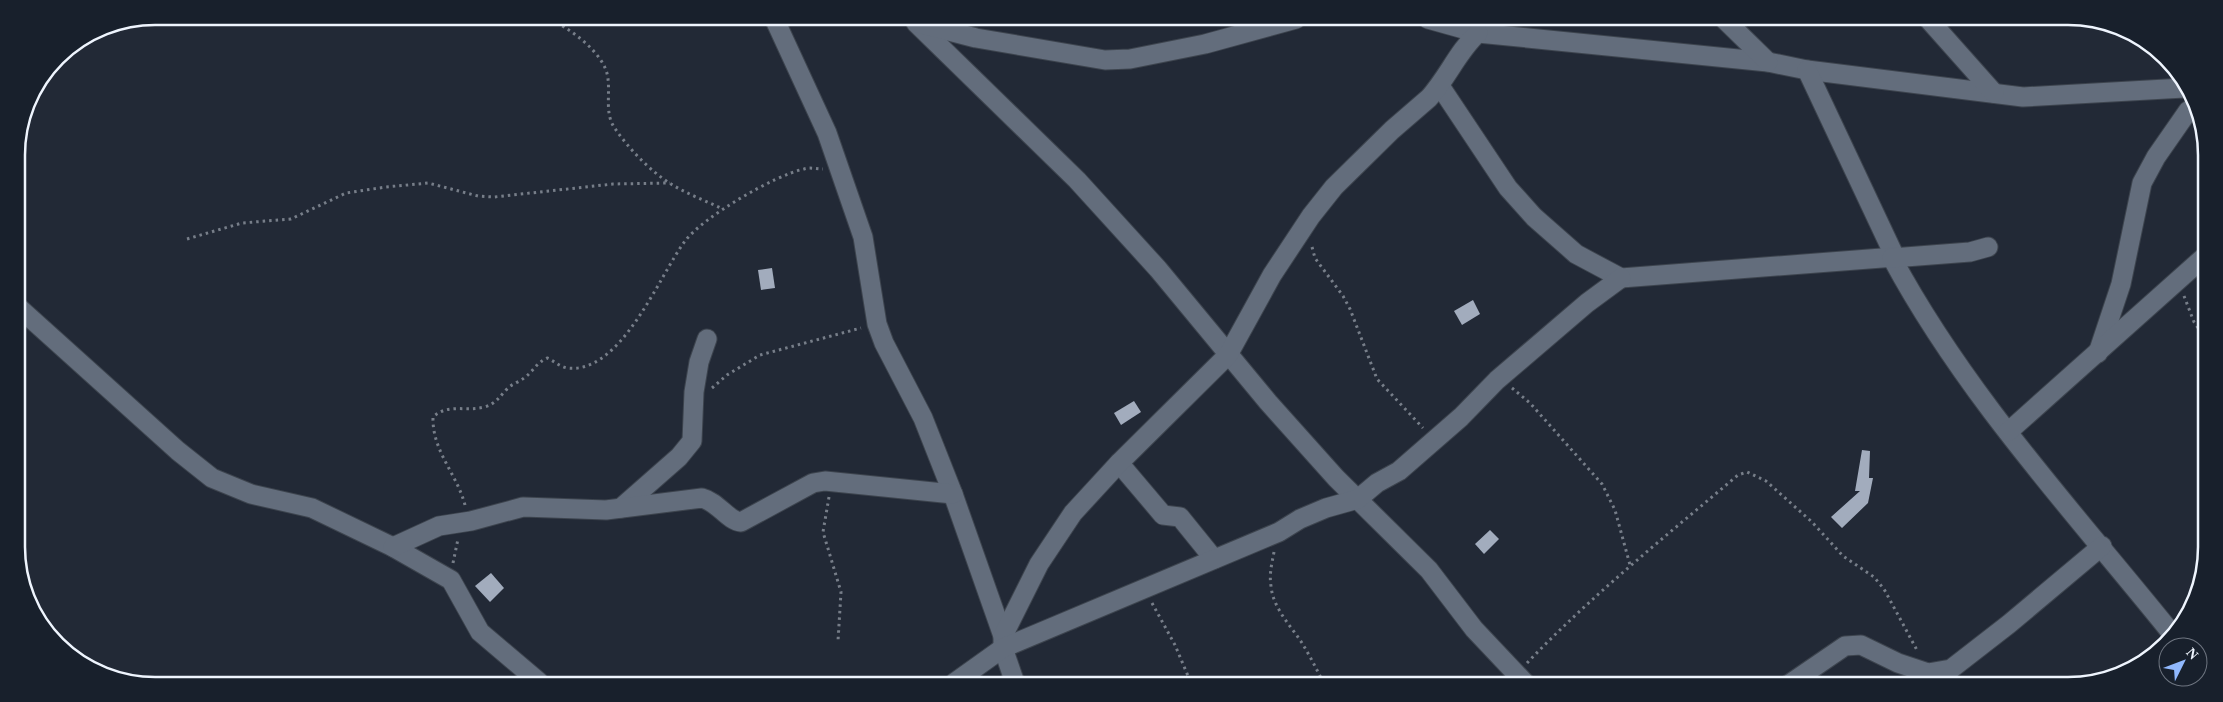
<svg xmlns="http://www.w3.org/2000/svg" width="2223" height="702" font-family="'Times New Roman',serif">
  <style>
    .building { fill: #a2acbd }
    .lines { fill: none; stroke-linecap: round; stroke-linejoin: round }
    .minor-casing { stroke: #3d444e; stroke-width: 21 }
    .path { stroke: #777e89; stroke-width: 3; stroke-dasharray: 2.5 4; stroke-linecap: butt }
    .minor { stroke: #636d7c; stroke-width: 19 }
    .rim { fill: none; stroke: #eff5fe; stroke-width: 2.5 }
  </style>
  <rect width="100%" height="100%" fill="#222936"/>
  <g class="building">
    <polygon points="772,268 775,288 761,290 758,270"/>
    <polygon points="1473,300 1480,314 1462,325 1454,311"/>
    <polygon points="1134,401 1141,412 1121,425 1114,413"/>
    <polygon points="1862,450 1870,451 1869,478 1873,478 1868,503 1842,528 1831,517 1860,491 1855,491"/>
    <polygon points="1490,530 1499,539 1484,554 1475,544"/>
    <polygon points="491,573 504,588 490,602 475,586"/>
  </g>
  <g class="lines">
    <g class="minor-casing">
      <g id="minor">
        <polyline points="774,18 827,133 863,237 877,324 884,343 923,418 953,494 1003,636 1003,648 1015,683"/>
        <polyline points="1428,19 1478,33 1768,62 1807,70 2023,97 2184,88"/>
        <polyline points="1725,20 1768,62"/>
        <polyline points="1930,21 1994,93"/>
        <polyline points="916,23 1077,180 1158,269 1268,402 1336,478 1429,570 1474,629 1526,684"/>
        <polyline points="918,23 976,38 1105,60 1130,59 1205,44 1296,19"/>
        <path d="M1807,70L1895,257L1892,258C1966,396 2075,513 2173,635"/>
        <polyline points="1440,86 1508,188 1534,217 1576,254 1621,278 1895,257"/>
        <polyline points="1892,258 1970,252 1988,247"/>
        <polyline points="17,306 178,451 212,478 251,494 312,508 393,547 451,580 480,632 539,682"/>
        <polyline points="2098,353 2121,284 2142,183 2156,157 2188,111 2194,107"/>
        <polyline points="2008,432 2203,258"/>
        <polyline points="1119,463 1163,515 1180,517 1214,559"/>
        <polyline points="621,508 679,457 692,441 694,392 699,362 707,339"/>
        <path d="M393,547L439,526L471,521L523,507L606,510L702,498C718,502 728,521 741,522L813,483L825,481L953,494"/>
        <path d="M1003,636L1039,564L1073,513L1119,463L1228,355L1272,275L1311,216L1334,187L1392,130L1429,98C1448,77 1458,51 1478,33"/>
        <polyline points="954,683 1003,648 1279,532 1300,519 1326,508 1358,499 1377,483 1399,471 1461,417 1497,380 1587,303 1621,278"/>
        <polyline points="1788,685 1845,646 1861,645 1898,663 1928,673 1951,669 2009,624 2102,546"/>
      </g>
    </g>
    <g class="path">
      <path d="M545,17C567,26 606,53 608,79C610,95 605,113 614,127C628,148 650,171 671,184C687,194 706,201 723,209"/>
      <polyline points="187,239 242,223 291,219 346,193 386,187 428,183 478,196 494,197 613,184 670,183"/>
      <polyline points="1312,247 1315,258 1343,296 1350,309 1377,379 1423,428"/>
      <polyline points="2184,296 2194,322 2203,335"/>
      <polyline points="712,388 727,375 760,355 861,328"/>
      <polyline points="1512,388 1530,403 1602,484 1615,510 1630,565"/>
      <polyline points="829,497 823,532 841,592 838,641"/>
      <path d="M465,505C457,474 432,451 433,417C448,403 466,412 484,407C496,404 500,396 508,388C512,384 519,382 524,378C533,372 536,363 547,358C554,361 559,366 567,368C621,375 659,276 685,241C703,217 775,175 804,169C810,167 816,169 823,169"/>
      <path d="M1274,552C1272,563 1269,574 1271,586C1273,608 1290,625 1302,643C1310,656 1317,670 1324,684"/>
      <polyline points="453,563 458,539"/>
      <polyline points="1152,603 1175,645 1191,683"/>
      <path d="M1527,663C1592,595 1666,536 1738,475L1747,472L1766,481L1812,522L1843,556L1874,577L1884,589L1918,652"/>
    </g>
    <use href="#minor" class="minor"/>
  </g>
  <path d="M0 0H2223V702H0ZM155 25H2068A130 130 0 0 1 2198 155V547A130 130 0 0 1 2068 677H155A130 130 0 0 1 25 547V155A130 130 0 0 1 155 25Z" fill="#18202c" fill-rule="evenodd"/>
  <path class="rim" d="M155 25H2068A130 130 0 0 1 2198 155V547A130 130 0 0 1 2068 677H155A130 130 0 0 1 25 547V155A130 130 0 0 1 155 25Z"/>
  <g transform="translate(2183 662) rotate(48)"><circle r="24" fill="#18202c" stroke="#6e7580"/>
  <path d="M0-4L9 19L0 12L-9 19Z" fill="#90b8fd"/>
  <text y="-8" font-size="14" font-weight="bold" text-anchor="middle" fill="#eff5fe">N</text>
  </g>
</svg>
